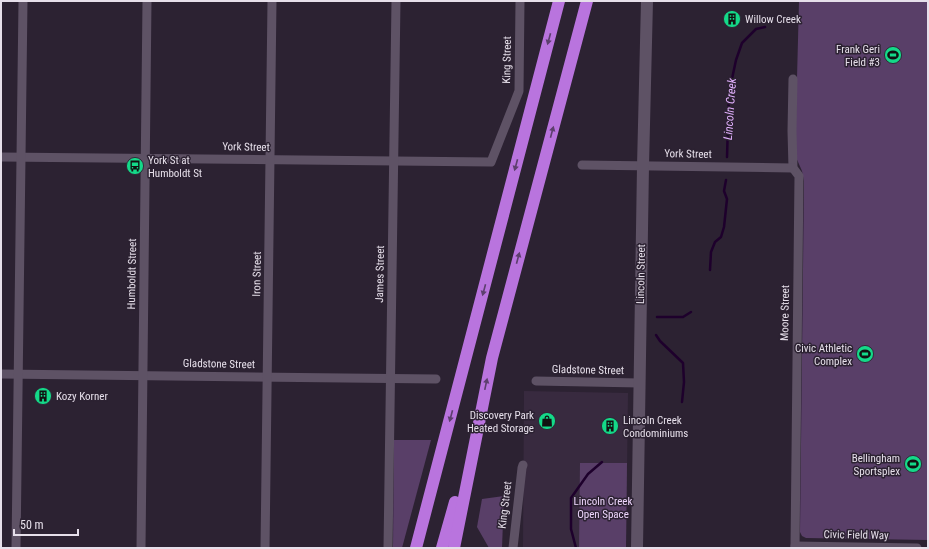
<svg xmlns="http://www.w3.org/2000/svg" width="929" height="549" font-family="'Roboto Condensed',sans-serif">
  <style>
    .built { fill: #382a3f }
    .green { fill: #593f68 }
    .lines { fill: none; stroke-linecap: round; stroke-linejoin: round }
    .stream { stroke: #1e002c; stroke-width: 2.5 }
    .minor { stroke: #5e5265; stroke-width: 9 }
    .tertiary { stroke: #5e5265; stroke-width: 12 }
    .motorway { stroke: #b974de; stroke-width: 12 }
    .oneway { fill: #5d3f6e }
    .labels { text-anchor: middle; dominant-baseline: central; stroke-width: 3; stroke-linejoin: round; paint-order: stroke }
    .poi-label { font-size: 11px; fill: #e6dfea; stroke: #2c2232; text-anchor: start }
    .street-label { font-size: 11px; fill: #e6dfea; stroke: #2c2232 }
    .park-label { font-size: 11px; fill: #edd5fc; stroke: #2c2232 }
    .water-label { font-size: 12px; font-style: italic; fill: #e1b0fd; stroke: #2c2232 }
  </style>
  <rect width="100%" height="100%" fill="#2c2232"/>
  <polygon class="built" points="524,391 628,393 626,548 523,548"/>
  <g class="green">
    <polygon points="799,1 928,1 928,540 806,538 802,536 800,532 804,181 802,171 795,155"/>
    <polygon points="394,440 431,440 402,548 393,548"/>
    <polygon points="580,463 627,463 626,548 579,548"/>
    <polygon points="504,496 502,548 489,548 477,527 482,499"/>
  </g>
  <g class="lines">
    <g class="stream">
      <polyline points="727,157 729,93 736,60 742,43 756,29 765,27"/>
      <polyline points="710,270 711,252 715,242 721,237 724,227 727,199 724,191 726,180"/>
      <polyline points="657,317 683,317 691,312"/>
      <polyline points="656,335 660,341 683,363 684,382 682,402"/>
      <polyline points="576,548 571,529 571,498 588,474 602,462"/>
    </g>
    <g class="minor">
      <polyline points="793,79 792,131 793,168 799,176 795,548"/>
      <polyline points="1,157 491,162 519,91 520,1"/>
      <polyline points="582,165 793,168"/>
      <polyline points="1,374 436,379"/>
      <polyline points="536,381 640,383"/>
      <polyline points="795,546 917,548"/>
      <polyline points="16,548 23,1"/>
      <polyline points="141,548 147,1"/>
      <polyline points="265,548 272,1"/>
      <polyline points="388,548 396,1"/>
      <polyline points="513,548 522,468 523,465"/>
    </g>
    <polyline class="tertiary" points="637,548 643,166 647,1"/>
    <g class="motorway">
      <polyline points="416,548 559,1"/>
      <polyline points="442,548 455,502"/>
      <polyline points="454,548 492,358 587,1"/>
    </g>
  </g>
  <defs><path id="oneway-solid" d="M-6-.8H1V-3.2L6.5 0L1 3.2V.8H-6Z"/></defs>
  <g class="oneway">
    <use href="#oneway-solid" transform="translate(549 39) rotate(105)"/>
    <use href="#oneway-solid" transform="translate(552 132) rotate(-75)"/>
    <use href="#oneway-solid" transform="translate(516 165) rotate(105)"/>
    <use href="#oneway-solid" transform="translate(518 258) rotate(-75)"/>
    <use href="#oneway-solid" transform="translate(484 290) rotate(105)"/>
    <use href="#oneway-solid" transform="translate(486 384) rotate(-78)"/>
    <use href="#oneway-solid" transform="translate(451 416) rotate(105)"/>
  </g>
  <defs>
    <g id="building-disc" transform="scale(0.9)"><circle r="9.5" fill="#14d989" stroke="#2c2232"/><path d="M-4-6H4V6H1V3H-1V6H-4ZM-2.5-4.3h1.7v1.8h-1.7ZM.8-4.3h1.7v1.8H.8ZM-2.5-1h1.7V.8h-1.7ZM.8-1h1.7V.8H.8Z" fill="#111"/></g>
    <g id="stadium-disc" transform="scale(0.9)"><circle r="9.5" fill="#14d989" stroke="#2c2232"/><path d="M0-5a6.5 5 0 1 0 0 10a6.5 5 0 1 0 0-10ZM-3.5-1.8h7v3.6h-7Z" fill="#111"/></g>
    <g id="bus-disc" transform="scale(0.9)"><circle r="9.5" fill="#14d989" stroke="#2c2232"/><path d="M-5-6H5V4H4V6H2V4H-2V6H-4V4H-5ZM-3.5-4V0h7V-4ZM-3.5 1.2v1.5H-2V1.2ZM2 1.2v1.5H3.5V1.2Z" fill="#111"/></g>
    <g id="shop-disc" transform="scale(0.9)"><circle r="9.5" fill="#14d989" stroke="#2c2232"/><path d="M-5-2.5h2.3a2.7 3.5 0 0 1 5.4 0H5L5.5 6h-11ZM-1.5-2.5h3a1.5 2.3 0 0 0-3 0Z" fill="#111"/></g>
  </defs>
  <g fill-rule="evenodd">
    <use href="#building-disc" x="732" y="19"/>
    <use href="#stadium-disc" x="893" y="55"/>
    <use href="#bus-disc" x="135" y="166"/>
    <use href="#stadium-disc" x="865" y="354"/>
    <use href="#building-disc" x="43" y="396"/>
    <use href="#shop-disc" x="547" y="421"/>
    <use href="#building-disc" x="610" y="426"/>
    <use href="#stadium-disc" x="913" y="464"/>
  </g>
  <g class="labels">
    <g class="poi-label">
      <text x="745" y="19">Willow Creek</text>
      <text x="880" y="49" text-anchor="end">Frank Geri<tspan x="880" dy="13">Field #3</tspan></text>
      <text x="148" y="160">York St at<tspan x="148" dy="13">Humboldt St</tspan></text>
      <text x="852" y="348" text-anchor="end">Civic Athletic<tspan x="852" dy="13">Complex</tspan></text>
      <text x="56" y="396">Kozy Korner</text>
      <text x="534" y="415" text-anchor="end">Discovery Park<tspan x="534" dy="13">Heated Storage</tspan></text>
      <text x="623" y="420">Lincoln Creek<tspan x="623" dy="13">Condominiums</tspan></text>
      <text x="900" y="458" text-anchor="end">Bellingham<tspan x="900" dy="13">Sportsplex</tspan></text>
    </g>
    <g class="street-label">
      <text transform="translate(507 60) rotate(-89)">King Street</text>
      <text transform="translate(246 147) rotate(1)">York Street</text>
      <text transform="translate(688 154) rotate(1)">York Street</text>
      <text transform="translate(132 274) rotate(-89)">Humboldt Street</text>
      <text transform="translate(257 274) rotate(-89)">Iron Street</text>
      <text transform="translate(380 274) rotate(-89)">James Street</text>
      <text transform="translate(641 274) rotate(-89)">Lincoln Street</text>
      <text transform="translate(785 313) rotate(-89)">Moore Street</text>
      <text transform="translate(219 364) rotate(1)">Gladstone Street</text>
      <text transform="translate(588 370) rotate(1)">Gladstone Street</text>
      <text transform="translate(505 505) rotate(-83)">King Street</text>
      <text transform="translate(856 535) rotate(1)">Civic Field Way</text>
    </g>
    <g class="park-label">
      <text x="603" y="501">Lincoln Creek<tspan x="603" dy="13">Open Space</tspan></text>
    </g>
    <g class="water-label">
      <text transform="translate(730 109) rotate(-86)">Lincoln Creek</text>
    </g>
  </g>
  <rect width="929" height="549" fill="none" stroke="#e6dfea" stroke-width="4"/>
  <path d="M14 529v6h64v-6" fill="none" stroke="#e6dfea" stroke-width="2"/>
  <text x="20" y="529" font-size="12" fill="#e6dfea" stroke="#2c2232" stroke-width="3" paint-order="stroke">50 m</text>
</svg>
